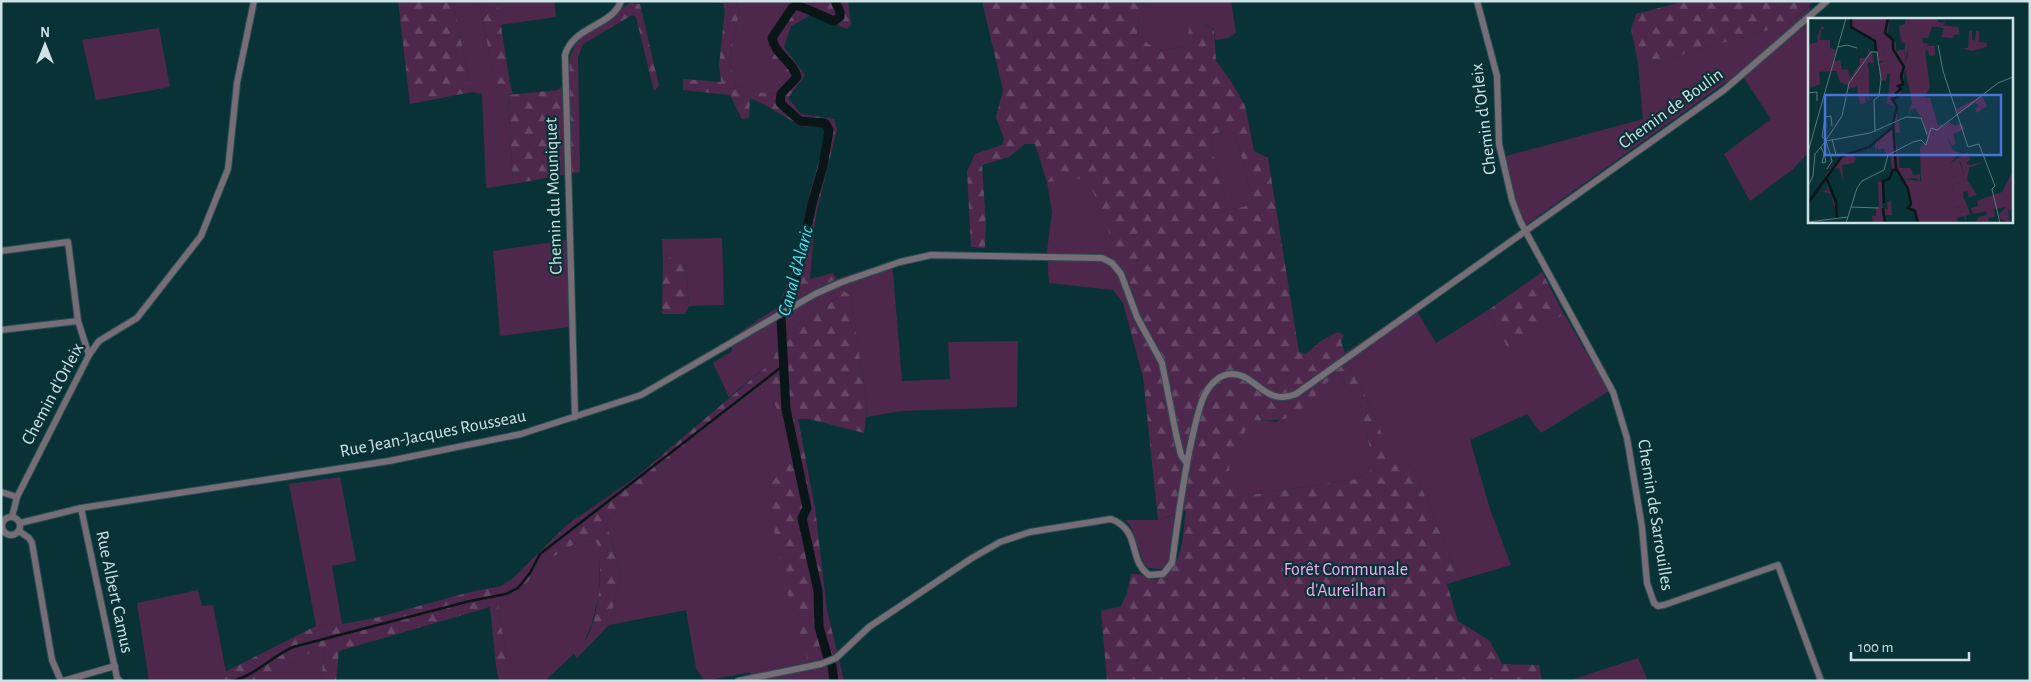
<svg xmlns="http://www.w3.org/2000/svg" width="2031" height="682" font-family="'Alegreya Sans',sans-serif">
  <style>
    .grass { fill: #4e284c }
    .forest { fill: url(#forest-firs); fill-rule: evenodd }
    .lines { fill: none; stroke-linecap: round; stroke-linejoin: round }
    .stream { stroke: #081617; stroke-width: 2.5 }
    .canal { stroke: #081617; stroke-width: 9 }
    .street-casing { stroke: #284e52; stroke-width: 8 }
    .street { stroke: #776d76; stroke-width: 6 }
    .labels { text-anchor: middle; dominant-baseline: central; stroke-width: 4.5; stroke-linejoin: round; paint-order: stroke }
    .street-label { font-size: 18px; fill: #cde2e4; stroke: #093236 }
    .park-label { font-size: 18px; fill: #f6acf2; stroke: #093236 }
    .water-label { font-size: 19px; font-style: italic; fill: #4fe2f2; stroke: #093236 }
    .inset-river { fill: none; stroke: #081617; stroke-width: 2.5 }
    .inset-road { fill: none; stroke: #57787c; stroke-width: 1 }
    .view { fill: #4973db; fill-opacity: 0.15; stroke: #4973db; stroke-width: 2.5 }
    .inset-edge { fill: none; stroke: #cde2e4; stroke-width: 2.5 }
  </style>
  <defs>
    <pattern id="forest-firs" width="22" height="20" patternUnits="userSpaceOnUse" patternTransform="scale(1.25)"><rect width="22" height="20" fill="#4e284c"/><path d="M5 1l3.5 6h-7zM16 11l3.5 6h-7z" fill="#664766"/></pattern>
  </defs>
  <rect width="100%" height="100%" fill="#093236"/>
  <g class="grass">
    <polygon points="453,1 479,1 496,87 510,83 513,94 508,95 513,184 486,188 482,94 472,92"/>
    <polygon points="497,1 554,1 556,17 500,25"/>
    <polygon points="736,1 788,1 779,13 777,72 781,87 776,94 747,91 736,85 729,61 739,13"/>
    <polygon points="1151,1 1231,1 1236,33 1228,38 1215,40 1214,29 1191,18 1186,46 1158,51 1137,36 1139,15"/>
    <polygon points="1809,7 1816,19 1810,19 1810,151 1792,170 1750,201 1724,154 1771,119 1744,78 1731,88 1726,82 1526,225 1514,195 1506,156 1643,119 1638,63 1653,63 1792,23"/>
    <polygon points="159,28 170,87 96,100 82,40"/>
    <polygon points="1229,131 1236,135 1253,202 1251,205 1228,210 1210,142 1215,133"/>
    <polygon points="1088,177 1132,292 1123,303 1113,290 1049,283 1047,251 1052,212 1047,182"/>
    <polygon points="722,238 724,305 689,306 686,266 669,254 669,260 663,262 662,239"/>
    <polygon points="566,240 569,327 500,336 493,251"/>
    <polygon points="892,261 902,381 950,379 948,342 1018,341 1017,407 901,411 866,417 867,407 851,296 844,291 828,305 783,334 772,362 729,397 713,363 732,351 730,339 779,306 836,279"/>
    <polygon points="1414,306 1436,343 1487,311 1509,350 1564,314 1609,391 1541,433 1527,414 1470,440 1490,509 1511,565 1460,580 1414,470 1388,448 1359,381 1345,363 1345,353"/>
    <polygon points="1337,372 1361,405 1371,455 1371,470 1357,479 1250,495 1234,486 1229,475 1230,457 1252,420 1277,422"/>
    <polygon points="768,385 789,437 789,459 769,487 810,662 820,668 830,681 751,681 750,672 704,681 696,668 686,610 609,625 621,573 606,522 625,499"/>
    <polygon points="340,477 356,561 332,566 342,624 316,626 289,484"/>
    <polygon points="1177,514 1169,562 1161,569 1148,568 1144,564 1130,525 1125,520 1158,520"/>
    <polygon points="581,540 597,543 600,551 599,594 592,623 583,645 545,681 499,681 496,666 504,665 507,657 498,609 500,601 525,585 544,562"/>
    <polygon points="198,590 202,606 213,605 226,672 207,681 149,681 137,603"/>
    <polygon points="324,651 321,681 261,681 310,653"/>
    <polygon points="1638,658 1648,681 1568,681"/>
  </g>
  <g class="forest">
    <polygon points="398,1 453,1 472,92 410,104"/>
    <polygon points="479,1 497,1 510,83 496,88"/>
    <path d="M708,1L736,2L739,13L729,61L736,85L747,91L776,94L781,87C769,48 758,38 788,1H848L851,25L847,29L811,15L791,26L784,47L805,75L788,98L801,114L834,119L837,129L815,219L810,279L833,273L836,279L779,306L794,266L810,192L824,145V128L814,125L806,127C787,120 770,106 750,98L749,118L742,119L730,95L683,90V79L721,82L719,65L725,9L723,3Z"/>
    <path d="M982,1H1151L1139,15L1137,36L1159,51L1186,46L1191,17L1214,30L1216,61L1231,81L1245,106L1254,151L1268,158L1299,352L1306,354L1322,340L1338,332L1344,335L1341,342L1345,353V363L1359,381L1388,448L1414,470L1460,580L1447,584L1458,621L1490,641L1502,664L1539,665L1542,681H1107L1101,611L1121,606L1127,593L1131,574H1139L1156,580C1185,567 1182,538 1186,510L1158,520L1143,377L1123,303L1132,292L1088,178L1047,182L1035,144H1025L1009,157L982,165L986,225L985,248L971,247L967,171L975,154L1002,145L1004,139L996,117L1003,90ZM1229,131L1236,135L1253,202L1251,205L1228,210L1210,142L1215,133ZM1337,372L1361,405L1371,455V470L1357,479L1250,495L1234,486L1229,475L1230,457L1252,420C1308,424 1302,405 1337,372Z"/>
    <polygon points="1685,1 1814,1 1792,23 1653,63 1638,63 1631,29 1636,14"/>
    <polygon points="630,3 640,4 659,86 654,91 636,17 632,15 583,44 578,57 580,172 513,184 508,95 558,90 567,82 570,57 578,39"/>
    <polygon points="670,252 686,267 689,306 685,314 662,314 663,262 669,260"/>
    <polygon points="1542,272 1564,314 1509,350 1487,311"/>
    <path d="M844,291L851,296L867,407L864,433L809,419H798L815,508L827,610L844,681H830L820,668L807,659L786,588L772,522L769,487L789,459V437L767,386L625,499L606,522L621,573L609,625L577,658L573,652C576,650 580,648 582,645C599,626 604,566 597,543L581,540L544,562L525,585L500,601L498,609L507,657L504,665L496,666L490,607L339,651L336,681H321L324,651L310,653L261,681H207L316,626L342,624L375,618L470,592L501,586L512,579L567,525L636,477L772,362L783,334L828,305Z"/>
  </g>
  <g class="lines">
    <path class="stream" d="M233,681C257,674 271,657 293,647L470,601L506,594L518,588L530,573L540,554L784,365"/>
    <path class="canal" d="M834,681L832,666L828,658L819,627L818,591L802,518L807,508L786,409L781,318L782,310L795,283L812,204L823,166L829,130L825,123L800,121L780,103L781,94L797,77C793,61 775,55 772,38L792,8L797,5L834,21L840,17V12L835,1"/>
    <g class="street-casing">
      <g id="street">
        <polyline points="1477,1 1497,76 1499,144 1512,200 1520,221 1613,392 1627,438 1642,527 1647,583 1654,603 1658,606 1664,605 1778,565 1821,681"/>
        <polyline points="1,251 68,242 78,321 89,355"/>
        <polyline points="1,330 78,321"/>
        <path d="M575,417L565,55C573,26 613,26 621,1"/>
        <polyline points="1,492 17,497"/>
        <polyline points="81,508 117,678 120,681"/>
        <polyline points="12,517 17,497 89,355 99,341 137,318 201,236 228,169 237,83 254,1"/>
        <circle cx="11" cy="526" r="9"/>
        <polyline points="20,523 81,508 389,461 521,434 641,395 815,294 842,282 900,262 931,255 1102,258 1112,263 1121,274 1137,317 1162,363 1176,434 1181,455 1186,462"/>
        <polyline points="19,531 29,538 32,543 52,660 61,681"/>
        <polyline points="63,681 115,666"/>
        <path d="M738,681L821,664L836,658L869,627L972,558L1000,542L1030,532L1111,519C1142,531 1127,559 1149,575L1163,574L1172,563C1178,520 1183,477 1193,434C1196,422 1199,406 1205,394C1210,384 1220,374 1231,374C1256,373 1264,407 1296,394L1724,90L1827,1"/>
      </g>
    </g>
    <use href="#street" class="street"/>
  </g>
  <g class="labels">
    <g class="street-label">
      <text transform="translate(1671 109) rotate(-36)">Chemin de Boulin</text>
      <text transform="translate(1484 119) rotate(-97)">Chemin d'Orleix</text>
      <text transform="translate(554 196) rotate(-92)">Chemin du Mouniquet</text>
      <text transform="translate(53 394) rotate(-62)">Chemin d'Orleix</text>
      <text transform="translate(433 434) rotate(-11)">Rue Jean-Jacques Rousseau</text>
      <text transform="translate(1655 515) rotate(81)">Chemin de Sarrouilles</text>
      <text transform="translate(114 592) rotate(78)">Rue Albert Camus</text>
    </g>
    <g class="park-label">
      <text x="1346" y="570">Forêt Communale<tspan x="1346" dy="21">d'Aureilhan</tspan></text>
    </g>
    <g class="water-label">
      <text transform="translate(796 271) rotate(-75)">Canal d'Alaric</text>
    </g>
  </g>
  <g transform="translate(1808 18)">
    <rect width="205" height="205" fill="#093236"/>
    <path d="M44,0L43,5L68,23L69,32L75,33L76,43L80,42L86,33L96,49L92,56L94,66L89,77L84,78V85L80,83L82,56H79L78,63L73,62L71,46L76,43H70L67,24L41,7ZM97,1L107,16L113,18V22L100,32L96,47L88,34L96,32L97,39L98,26L94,24L91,8L97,6ZM130,7L150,9L152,16L146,17L145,20L133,19L136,10L124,8ZM14,8L17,11H13L12,22H22V30L28,32L22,53L11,54L12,66L2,70L0,27L10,24L9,19ZM59,30L64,34L67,53L64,44L58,46L60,60L50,61V68L39,72L40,67L32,64L28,53H23L26,43L32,42L34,52L40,51L42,60L52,46V40H58L61,35ZM174,78L179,88L169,95L167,91L171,87L167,85L149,97L148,91ZM140,104L148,108L153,105L157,111L145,116L148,126L144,128L134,109ZM83,111L89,137V146L84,152L82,136L78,137L76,130L70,132L69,123ZM44,134L48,141L46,145L34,147V143L30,144ZM159,134L162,141L158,145L151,143L156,157L142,159V146ZM90,150H103L105,157L112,156V164L108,160L94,161ZM205,153V191L200,193L202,205L192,201L191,196L198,189L186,191L187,199L180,200L181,204L169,203L170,199L179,197L178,193L165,196L163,190L170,188L169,183L194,174ZM159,162L169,177L161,179L159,173L155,174L156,193L153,195L151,188L146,190L144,167ZM75,163L74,189L80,192L79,184L83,183L84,197H77V205H65L64,198H68V190L71,189L70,164Z" fill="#4e284c"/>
    <path d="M44,0H81L80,16L88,25V33L97,31V26L93,24L91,8L94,24L98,27V39L96,32L88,34L96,47L100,38L101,22H112L113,18L106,17L96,0H130V4L135,5L137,0L136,7L124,9L120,20H114L115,25L121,26L118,28H127V37L121,38L120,32L117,33L122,69L116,80H122L130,108L134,106L144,131L151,135L142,146V159L156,157L152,142L162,147L176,144L161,150L159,162L144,167L147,190L151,188L153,195L156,193L154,182L157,181L162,196L158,198V203L156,198L149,200L150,204L154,205H110L106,194L100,190L102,180L94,161L113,163L112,130L119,122L115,102L107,90L102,92L101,99V92L104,85L97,50L95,66L91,68L93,76L85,81L89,88V102L85,104L88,89L76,84H79L80,76L81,85H85L84,78L89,77L87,70L94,66L96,49L86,33L80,42L76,43L75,33L70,34L68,23L44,8ZM161,13H164V21L167,23L168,13H171V24L179,25V29L163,33L155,30H160ZM56,46H59L61,52V85L57,74L58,85L52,86L48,64L50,61L60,60ZM91,103L92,115L86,114L91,141V153L84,154L81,161L76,163L77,184L75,163L80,161L89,146L83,111L70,123L71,127L67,134V124L60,130L61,135L59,130L46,134V137L45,134L39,137L34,145L35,162L31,150L24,151L19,158L21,172L29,187V199L23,176L13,173L20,172L17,158L33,137L60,128Z" fill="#4e284c"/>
    <path class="inset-river" d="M43,0V9L67,23L68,33M80,0L77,15L85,22V31L96,49L93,58L95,66L90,68L93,71L88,75L90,79L84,81L89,89L85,105L88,150L100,171L103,186L100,190L107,193L110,205M18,159L28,184L29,201M0,185L34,138L61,129L85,109M76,185L75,163L81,161L85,152H89M75,190L77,205"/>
    <path class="inset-road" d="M130,27L135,53L160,129L171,126L187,168L184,171L192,205M30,29L39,27L49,30M63,34H69L73,61L71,78L66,82L67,114M0,75L9,74V83M18,121L14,119L17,99L23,98L24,108M24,121L28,137M18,122L34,98L41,65L63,34M18,123L62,115L98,99L113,100L119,116M18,123L24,143L19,151M13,129L16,136L18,144L14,145L16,136M0,134L38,0M0,168L5,158L7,136L17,124M43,189L71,190M0,204L40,199M38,205L49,170L54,163L76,152L80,137L105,124L113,122L118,127L123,110L129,112L190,65L205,59"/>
    <path class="view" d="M17,77H193V137H17Z"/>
    <rect width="205" height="205" class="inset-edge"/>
  </g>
  <rect width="2031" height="682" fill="none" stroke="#cde2e4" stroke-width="5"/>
  <g transform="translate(45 45)" stroke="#093236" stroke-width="4" paint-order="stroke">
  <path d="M0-4L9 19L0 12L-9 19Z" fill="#cde2e4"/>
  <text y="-8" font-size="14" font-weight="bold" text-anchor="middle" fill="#cde2e4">N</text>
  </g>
  <path d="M1851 652v8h118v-8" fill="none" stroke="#cde2e4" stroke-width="2.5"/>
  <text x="1858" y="652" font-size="15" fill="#cde2e4" stroke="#093236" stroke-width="4" paint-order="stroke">100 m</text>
</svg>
